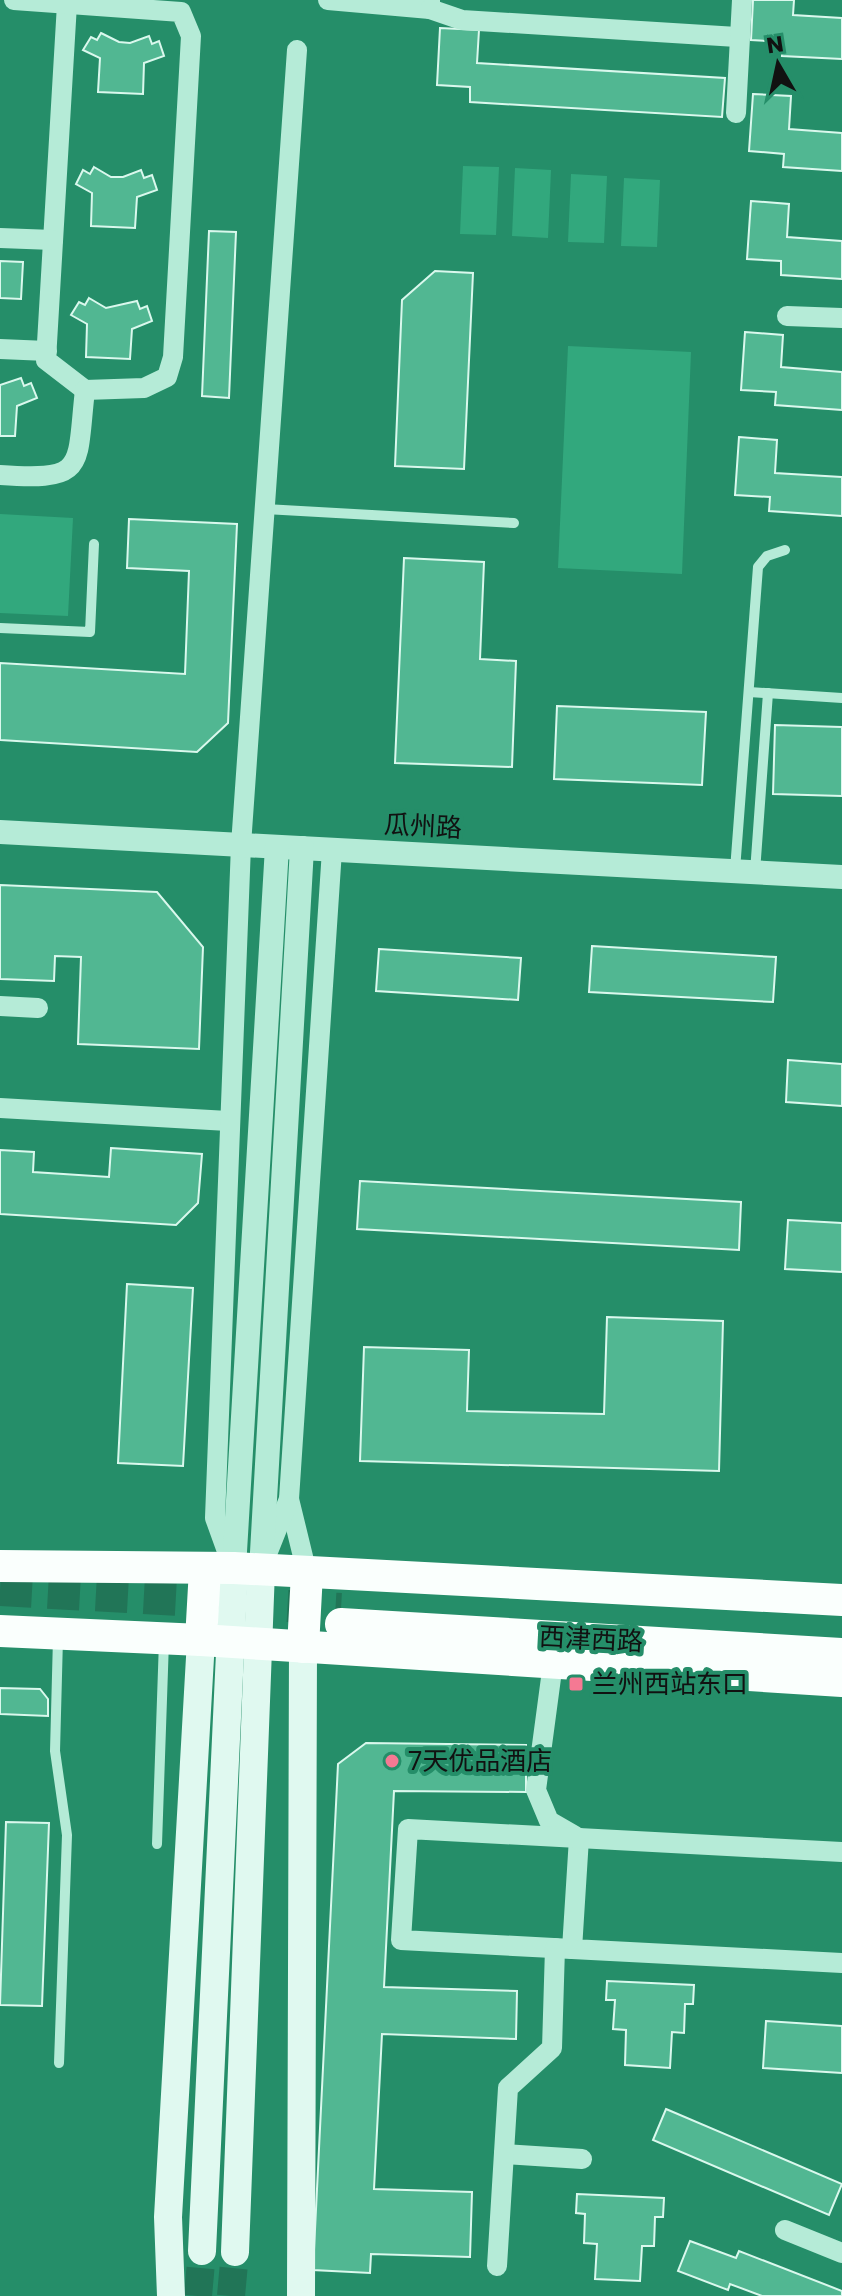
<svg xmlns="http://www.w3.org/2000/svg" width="842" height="2296" font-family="Poppins,'Noto Sans SC',sans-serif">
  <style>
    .green { fill: #32a87d }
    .building { fill: #51b792; stroke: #daf8ed; stroke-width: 2 }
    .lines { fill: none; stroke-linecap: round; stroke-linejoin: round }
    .secondary-tunnel { stroke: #217557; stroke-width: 28; stroke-dasharray: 28 14; stroke-linecap: butt }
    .primary-tunnel { stroke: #217557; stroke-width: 32; stroke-dasharray: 32 16; stroke-linecap: butt }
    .service { stroke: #b5ebd7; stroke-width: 10 }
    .minor { stroke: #b5ebd7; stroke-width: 20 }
    .tertiary { stroke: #b5ebd7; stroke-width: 24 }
    .secondary { stroke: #e0f9f0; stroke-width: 28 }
    .primary { stroke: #fafffd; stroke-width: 32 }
    .poi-dot { fill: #f57993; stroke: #258e69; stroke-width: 3 }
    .labels { text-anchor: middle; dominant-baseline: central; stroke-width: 8; stroke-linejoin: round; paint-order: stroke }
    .street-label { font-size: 26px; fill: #111; stroke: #258e69 }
    .poi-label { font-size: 26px; fill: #111; stroke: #258e69; text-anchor: start }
  </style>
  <rect width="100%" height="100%" fill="#258e69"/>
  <g class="green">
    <polygon points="463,166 499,167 496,235 460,234"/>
    <polygon points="515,168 551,170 548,238 512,236"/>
    <polygon points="571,174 607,176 604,243 568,242"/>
    <polygon points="624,178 660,180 657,247 621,246"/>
    <polygon points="568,346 691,352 682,574 558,568"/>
    <polygon points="0,514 73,518 68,616 0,613"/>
  </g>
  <g class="building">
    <polygon points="753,0 794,0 793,15 842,18 842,59 782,56 783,42 751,40"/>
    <polygon points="440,28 479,30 477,63 725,78 722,117 470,102 470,87 437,85"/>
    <polygon points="101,33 119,42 130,43 149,36 152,44 159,41 164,56 144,63 143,94 98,92 100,58 83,50 91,37 97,40"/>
    <polygon points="753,94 791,96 789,129 842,133 842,171 783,167 784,154 749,151"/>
    <polygon points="94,167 111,177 123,177 141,170 144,178 152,175 157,190 137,197 135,228 91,226 92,193 76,184 83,170 90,174"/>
    <polygon points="751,201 789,204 787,237 842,241 842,279 781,275 781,261 747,259"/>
    <polygon points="209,231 236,232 229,398 202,396"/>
    <polygon points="0,261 23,262 21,299 0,298"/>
    <polygon points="435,271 473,273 464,469 395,466 402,300"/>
    <polygon points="89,298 106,308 137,301 140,309 147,306 152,321 132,329 130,359 86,357 87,324 71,315 79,302 85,305"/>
    <polygon points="745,332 783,335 781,367 842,372 842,410 775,405 776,392 741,390"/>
    <polygon points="21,378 24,386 31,383 37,398 17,406 15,436 0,436 0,385"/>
    <polygon points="739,437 777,440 775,473 842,477 842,516 769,511 770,497 735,495"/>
    <polygon points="129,519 237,524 228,723 197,752 0,740 0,663 185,674 189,571 127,568"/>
    <polygon points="404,558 484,562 480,659 516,661 512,767 395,763"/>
    <polygon points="557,706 706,712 702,785 554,779"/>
    <polygon points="775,725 842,727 842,796 773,794"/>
    <polygon points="0,885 157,892 203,947 199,1049 78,1044 81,957 55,956 54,981 0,979"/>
    <polygon points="592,946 776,957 773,1002 589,992"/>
    <polygon points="379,949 521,958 518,1000 376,991"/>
    <polygon points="788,1060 842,1064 842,1106 786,1102"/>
    <polygon points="111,1148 202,1154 198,1203 176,1225 0,1214 0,1150 34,1152 33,1172 109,1177"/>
    <polygon points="360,1181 741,1202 739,1250 357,1229"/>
    <polygon points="788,1220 842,1223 842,1272 785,1269"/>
    <polygon points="127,1284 193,1288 183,1466 118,1463"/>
    <polygon points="607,1317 723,1321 719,1471 360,1461 364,1347 469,1350 467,1411 604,1414"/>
    <polygon points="0,1688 40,1689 48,1699 48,1716 0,1714"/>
    <polygon points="366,1743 526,1745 526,1792 394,1791 384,1987 517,1991 516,2039 382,2034 374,2189 472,2192 470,2257 371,2254 370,2273 313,2270 338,1764"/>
    <polygon points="6,1822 49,1823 42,2006 0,2005"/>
    <polygon points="607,1981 694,1985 693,2004 685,2004 684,2033 672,2032 670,2068 625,2065 626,2030 613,2029 615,2000 606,2000"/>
    <polygon points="766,2021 842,2026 842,2073 763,2068"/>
    <polygon points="666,2109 842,2184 829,2215 653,2140"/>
    <polygon points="577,2194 664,2198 663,2217 655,2217 654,2246 642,2246 640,2281 595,2279 597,2244 584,2243 585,2214 576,2213"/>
    <polygon points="690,2241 736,2258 739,2251 842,2291 842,2296 762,2296 730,2284 728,2290 678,2271"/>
  </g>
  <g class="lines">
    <g class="secondary-tunnel">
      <polyline points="198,2296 202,2251"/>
      <polyline points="231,2296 235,2252"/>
    </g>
    <polyline class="primary-tunnel" points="0,1590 341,1609"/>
    <g class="service">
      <polyline points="265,509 514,523"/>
      <polyline points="0,628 90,632 94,544"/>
      <polyline points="749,692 842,698"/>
      <polyline points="735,870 758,567 767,556 785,550"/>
      <polyline points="755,872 768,693"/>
      <polyline points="58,1638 55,1751 67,1835 59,2063"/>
      <polyline points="157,1844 164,1641"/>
    </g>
    <g class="minor">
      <polyline points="328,0 430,9 430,0"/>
      <polyline points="67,4 46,360 85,390"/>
      <polyline points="430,9 462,20 737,37"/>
      <polyline points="736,113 742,0"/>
      <polyline points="0,238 53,240"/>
      <polyline points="787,316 842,318"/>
      <polyline points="0,349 47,351"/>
      <path d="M0,475C88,481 76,468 85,390L144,388L167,377L173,357L191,36L181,12L14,0"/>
      <polyline points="0,1006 38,1008"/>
      <polyline points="0,1108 228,1121"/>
      <polyline points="289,1499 307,1573"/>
      <polyline points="265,1559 289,1499 332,850"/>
      <polyline points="232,1565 215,1518 241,845 297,50"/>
      <polyline points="553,1663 536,1790 549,1821 575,1836"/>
      <polyline points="579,1838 572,1949 842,1963"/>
      <polyline points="572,1949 401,1940 408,1829 842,1852"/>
      <polyline points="504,2154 582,2159"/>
      <polyline points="785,2230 842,2253"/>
      <polyline points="497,2266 508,2088 552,2048 555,1948"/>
    </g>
    <g class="tertiary">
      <polyline points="0,832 842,877"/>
      <polyline points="234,1568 277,847"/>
      <polyline points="261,1570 302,848"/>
    </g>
    <g class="secondary">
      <polyline points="202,2251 234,1568"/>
      <polyline points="235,2252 261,1570"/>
      <polyline points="171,2296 168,2217 201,1640"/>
      <polyline points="301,2296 303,1647"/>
    </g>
    <g class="primary">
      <polyline points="0,1566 234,1568 842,1600"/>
      <polyline points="341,1624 842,1654"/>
      <polyline points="0,1631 201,1640 842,1681"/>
      <polyline points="201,1640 205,1569"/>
      <polyline points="303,1647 307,1573"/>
    </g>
  </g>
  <g class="poi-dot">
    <rect x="568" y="1676" width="16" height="16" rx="4"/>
    <circle cx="392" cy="1761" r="8"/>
  </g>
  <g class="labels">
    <g class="street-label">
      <text transform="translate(423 826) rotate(3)">瓜州路</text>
      <text transform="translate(591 1639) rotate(3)">西津西路</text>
    </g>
    <g class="poi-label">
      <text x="592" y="1684">兰州西站东口</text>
      <text x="408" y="1761">7天优品酒店</text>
    </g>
  </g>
  <g transform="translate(778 64) rotate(351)" stroke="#258e69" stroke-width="6" paint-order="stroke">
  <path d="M0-6L14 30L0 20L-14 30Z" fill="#111111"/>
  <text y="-12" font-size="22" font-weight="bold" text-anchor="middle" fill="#111111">N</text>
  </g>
</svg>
